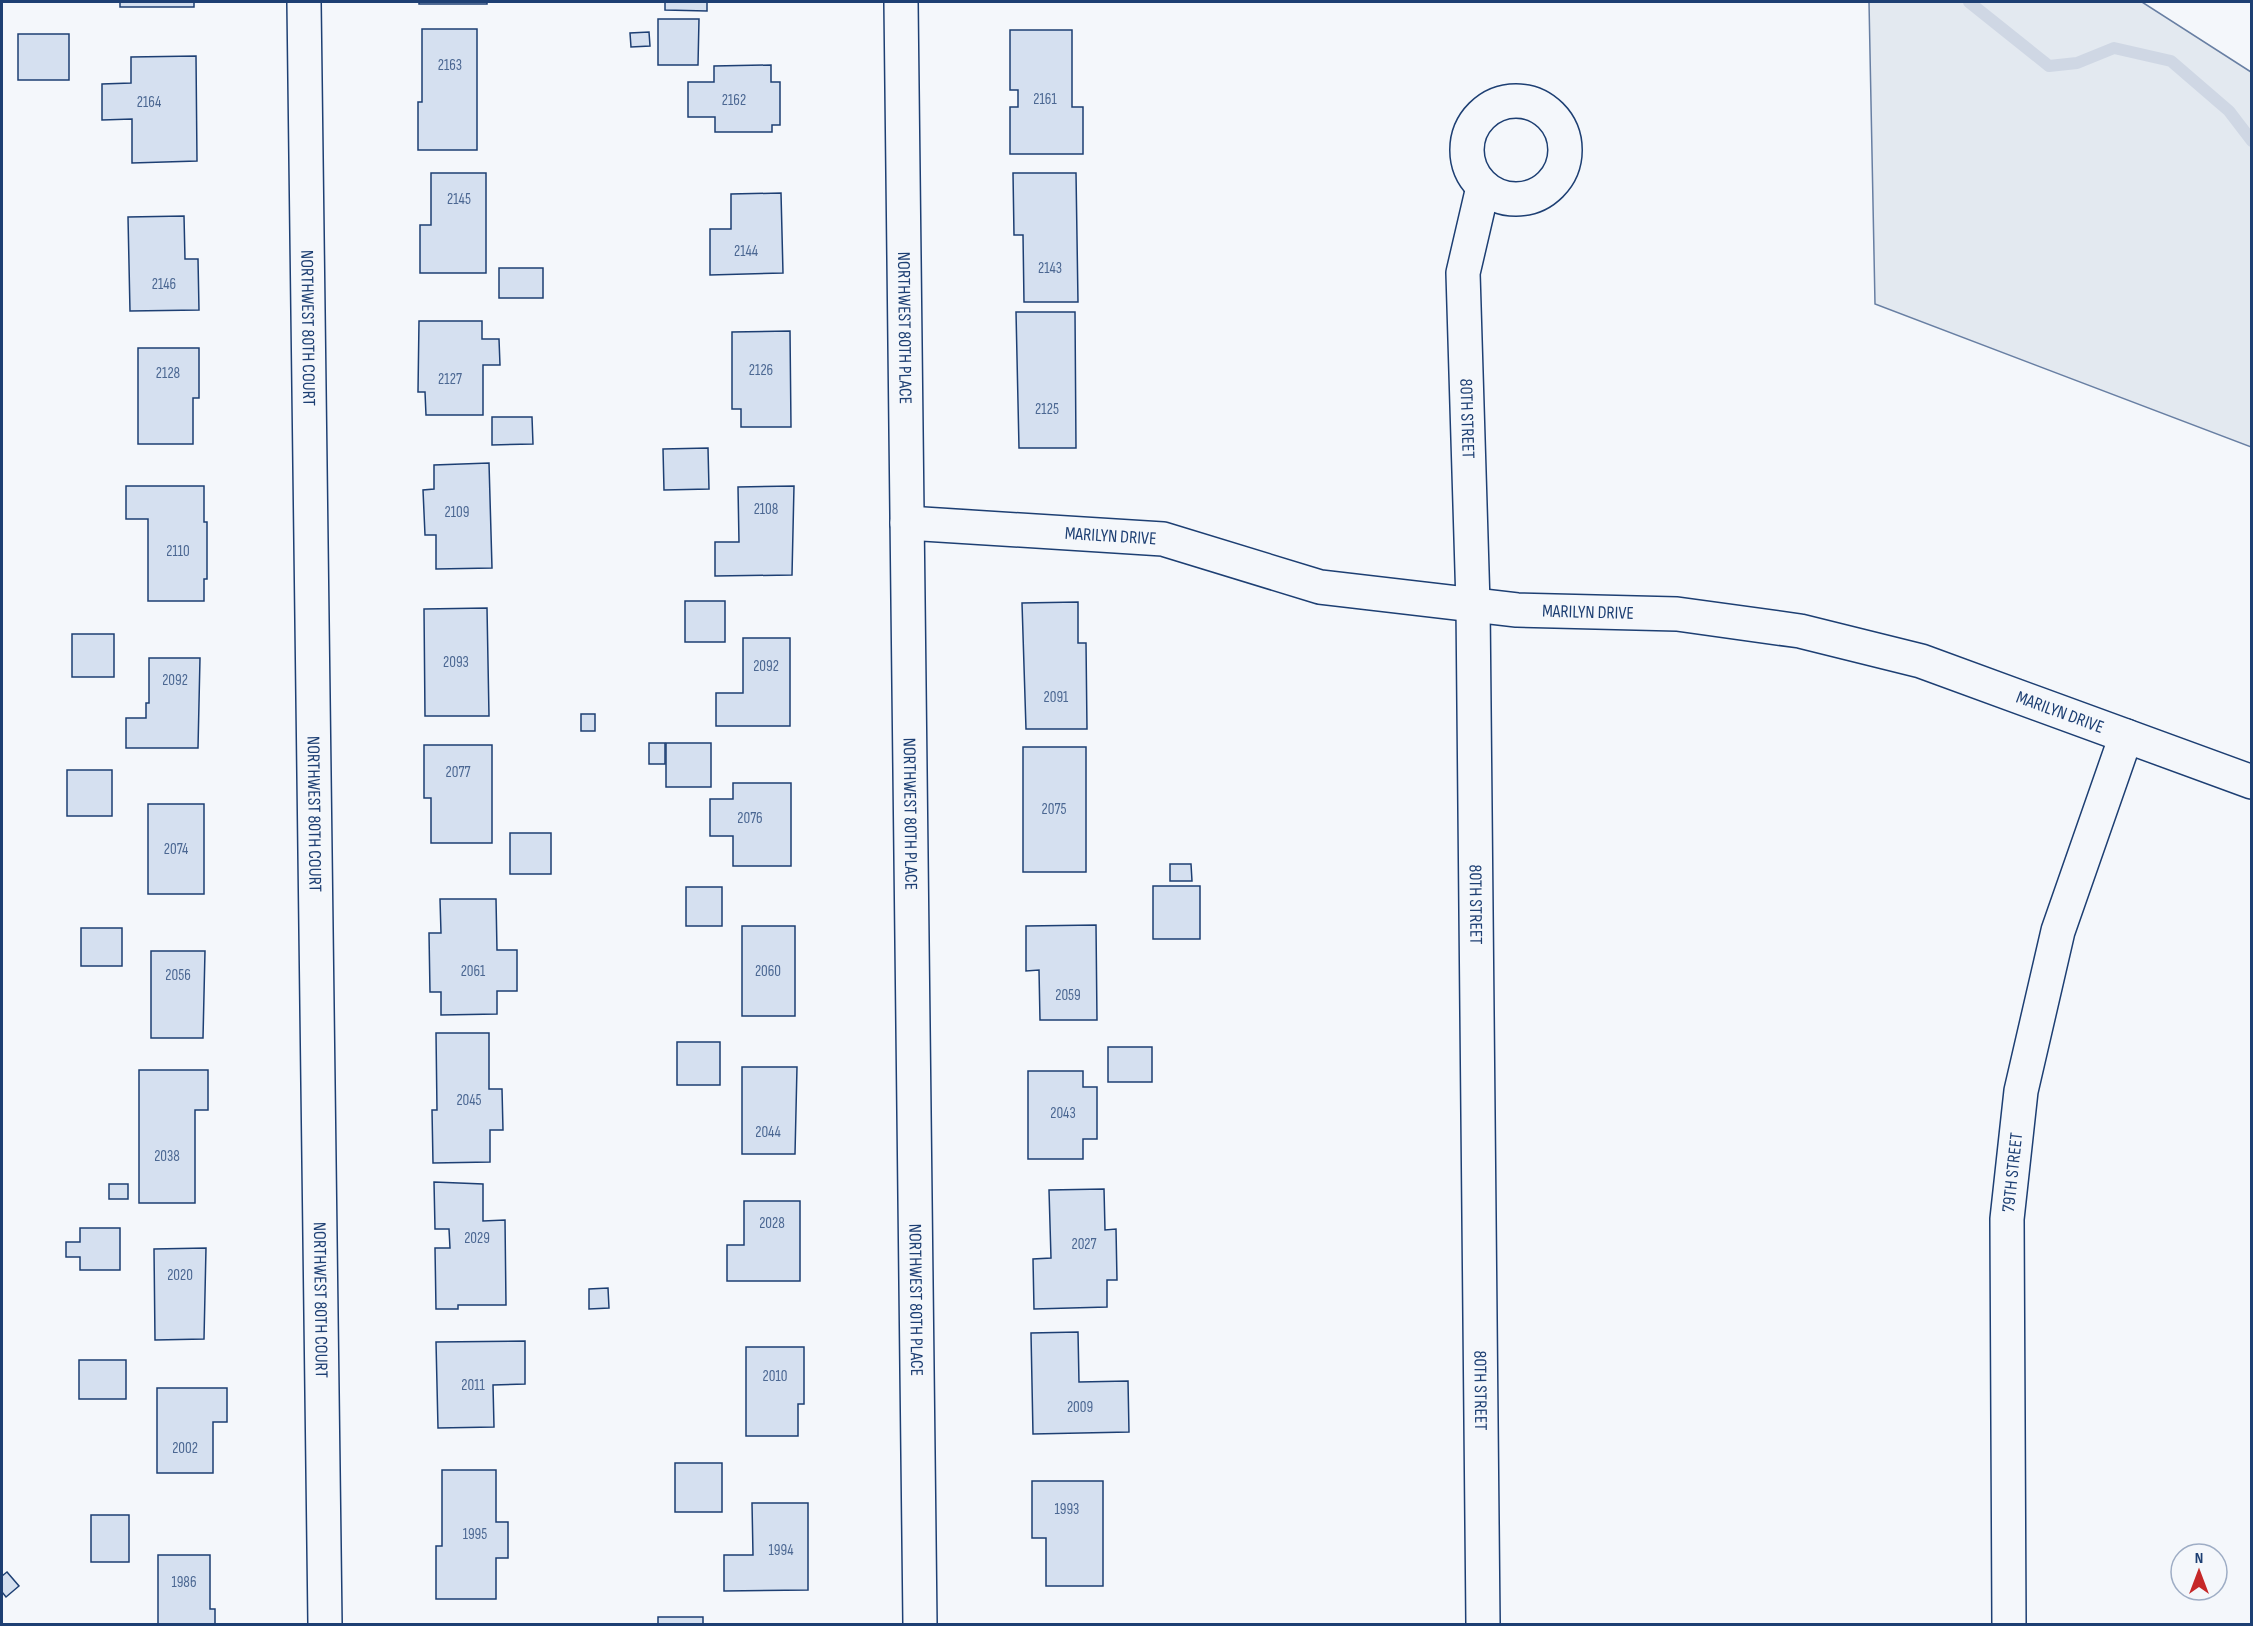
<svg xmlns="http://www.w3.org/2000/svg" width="2253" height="1626" font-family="'Sofia Sans Condensed',sans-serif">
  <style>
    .green { fill: #e3e9f0; stroke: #687fa3; stroke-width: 1.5 }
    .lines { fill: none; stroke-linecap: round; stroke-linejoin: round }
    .stream { stroke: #cfd7e4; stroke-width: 12 }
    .building { fill: #d5e0f0; stroke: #1d3f73; stroke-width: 1.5 }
    .minor-casing { stroke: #1d3f73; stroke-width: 36 }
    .minor { stroke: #f4f7fb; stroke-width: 33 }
    .labels { text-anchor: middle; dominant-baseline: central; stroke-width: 4.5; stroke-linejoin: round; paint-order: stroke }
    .number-label { font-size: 15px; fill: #4b6792 }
    .street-label { font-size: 18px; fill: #1d3f73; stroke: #f4f7fb }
  </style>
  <rect width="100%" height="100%" fill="#f4f7fb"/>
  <polygon class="green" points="1869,2 2142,2 2251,72 2251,447 1875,304"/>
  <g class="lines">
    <polyline class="stream" points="1969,2 2049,66 2077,63 2114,48 2171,61 2229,111 2252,141"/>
  </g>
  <g class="building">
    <rect x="120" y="2" width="74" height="5"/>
    <rect x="419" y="2" width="68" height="2"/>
    <polygon points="665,2 707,2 707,11 665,10"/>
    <polygon points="658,19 699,19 698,65 658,65"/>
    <polygon points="422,29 477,29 477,150 418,150 418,102 422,102"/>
    <polygon points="1010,30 1072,30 1072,107 1083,107 1083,154 1010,154 1010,107 1018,107 1018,90 1010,90"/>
    <polygon points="649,32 650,46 631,47 630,33"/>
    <rect x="18" y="34" width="51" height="46"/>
    <polygon points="196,56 197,161 132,163 132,119 102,120 102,84 131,83 131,57"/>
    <polygon points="771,65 771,82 780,82 780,125 772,125 772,132 715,132 715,117 688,117 688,82 714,82 714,66"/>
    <polygon points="431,173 486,173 486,273 420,273 420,225 431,225"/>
    <polygon points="1013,173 1076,173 1078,302 1024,302 1023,235 1014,235"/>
    <polygon points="781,193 783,273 710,275 710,229 731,229 731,194"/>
    <polygon points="184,216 185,259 198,259 199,310 130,311 128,217"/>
    <rect x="499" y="268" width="44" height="30"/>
    <polygon points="1016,312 1075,312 1076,448 1019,448"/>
    <polygon points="419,321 482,321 482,339 499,339 500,365 483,365 483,415 426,415 425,392 418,392"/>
    <polygon points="790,331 791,427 741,427 741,409 732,409 732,332"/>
    <polygon points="138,348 199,348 199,398 193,398 193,444 138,444"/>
    <polygon points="492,417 532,417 533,444 492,445"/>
    <polygon points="708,448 709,489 664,490 663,449"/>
    <polygon points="489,463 492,568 436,569 436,535 425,535 423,490 434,489 434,465"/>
    <polygon points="126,486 204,486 204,522 207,522 207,579 204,579 204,601 148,601 148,519 126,519"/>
    <polygon points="794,486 792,575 715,576 715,542 739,542 738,487"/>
    <rect x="685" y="601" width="40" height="41"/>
    <polygon points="1078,602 1078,643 1086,643 1087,729 1026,729 1022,603"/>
    <polygon points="487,608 489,716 425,716 424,609"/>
    <rect x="72" y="634" width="42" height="43"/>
    <polygon points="743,638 790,638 790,726 716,726 716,693 743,693"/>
    <polygon points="149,658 200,658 198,748 126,748 126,718 146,718 146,703 149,703"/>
    <rect x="581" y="714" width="14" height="17"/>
    <rect x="649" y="743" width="16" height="21"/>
    <rect x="666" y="743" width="45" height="44"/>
    <polygon points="424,745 492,745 492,843 431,843 431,798 424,798"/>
    <rect x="1023" y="747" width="63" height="125"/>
    <rect x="67" y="770" width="45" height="46"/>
    <polygon points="733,783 791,783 791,866 733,866 733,836 710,836 710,799 733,799"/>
    <rect x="148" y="804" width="56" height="90"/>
    <rect x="510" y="833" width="41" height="41"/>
    <polygon points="1170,864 1191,864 1192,881 1170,881"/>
    <rect x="1153" y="886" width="47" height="53"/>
    <rect x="686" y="887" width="36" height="39"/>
    <polygon points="440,899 496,899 497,950 517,950 517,991 497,991 497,1014 441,1015 441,992 430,992 429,933 441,933"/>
    <polygon points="1096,925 1097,1020 1040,1020 1039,970 1026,971 1026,926"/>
    <rect x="742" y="926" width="53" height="90"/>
    <rect x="81" y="928" width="41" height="38"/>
    <polygon points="151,951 205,951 203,1038 151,1038"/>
    <polygon points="436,1033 489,1033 489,1089 502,1089 503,1130 490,1130 490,1162 433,1163 432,1110 437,1110"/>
    <rect x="677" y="1042" width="43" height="43"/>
    <rect x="1108" y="1047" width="44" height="35"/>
    <polygon points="742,1067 797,1067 795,1154 742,1154"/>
    <polygon points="139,1070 208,1070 208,1110 195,1110 195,1203 139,1203"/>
    <polygon points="1028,1071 1083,1071 1083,1087 1097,1087 1097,1139 1083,1139 1083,1159 1028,1159"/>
    <polygon points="434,1182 483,1184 483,1221 505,1220 506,1305 458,1305 458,1309 436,1309 435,1248 450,1248 449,1229 435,1229"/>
    <rect x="109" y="1184" width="19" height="15"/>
    <polygon points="1104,1189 1105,1230 1116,1229 1117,1280 1107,1280 1107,1307 1034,1309 1033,1259 1051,1258 1049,1190"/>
    <polygon points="744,1201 800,1201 800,1281 727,1281 727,1245 744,1245"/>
    <polygon points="80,1228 120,1228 120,1270 80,1270 80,1257 66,1257 66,1242 80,1242"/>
    <polygon points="206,1248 204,1339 155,1340 154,1249"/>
    <polygon points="608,1288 609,1308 589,1309 589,1289"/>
    <polygon points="1078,1332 1079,1382 1128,1381 1129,1432 1033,1434 1031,1333"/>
    <polygon points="525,1341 525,1384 493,1385 494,1427 438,1428 436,1342"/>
    <polygon points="746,1347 804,1347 804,1404 798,1404 798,1436 746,1436"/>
    <rect x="79" y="1360" width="47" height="39"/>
    <polygon points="157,1388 227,1388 227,1422 213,1422 213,1473 157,1473"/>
    <rect x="675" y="1463" width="47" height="49"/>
    <polygon points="442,1470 496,1470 496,1522 508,1522 508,1558 496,1558 496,1599 436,1599 436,1546 442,1546"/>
    <polygon points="1032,1481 1103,1481 1103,1586 1046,1586 1046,1538 1032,1538"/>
    <polygon points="752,1503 808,1503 808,1590 724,1591 724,1555 753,1555"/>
    <rect x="91" y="1515" width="38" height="47"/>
    <polygon points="158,1555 210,1555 210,1609 215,1609 215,1624 158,1624"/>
    <polygon points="7,1572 19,1586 6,1597 2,1592 2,1576"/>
    <rect x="658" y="1617" width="45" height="7"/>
  </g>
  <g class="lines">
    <g class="minor-casing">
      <g id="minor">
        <path id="s1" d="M304,2L325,1624"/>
        <path id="s2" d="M901,2L920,1624"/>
        <circle cx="1516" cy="150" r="49"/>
        <path id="s3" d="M1483,187L1463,273L1473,604L1483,1624"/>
        <path id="s4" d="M907,523L1163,539L1320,587L1517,610L1677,614L1800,631L1921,661L2252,782"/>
        <path id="s5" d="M2009,1624L2007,1219L2021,1091L2058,931L2126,736"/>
      </g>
    </g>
    <use href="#minor" class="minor"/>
  </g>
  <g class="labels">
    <g class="number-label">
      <text x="450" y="65">2163</text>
      <text x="1045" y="99">2161</text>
      <text x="734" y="100">2162</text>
      <text x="149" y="102">2164</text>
      <text x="459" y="199">2145</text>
      <text x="746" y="251">2144</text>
      <text x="1050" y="268">2143</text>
      <text x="164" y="284">2146</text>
      <text x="761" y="370">2126</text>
      <text x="168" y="373">2128</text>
      <text x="450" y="379">2127</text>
      <text x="1047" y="409">2125</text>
      <text x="766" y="509">2108</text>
      <text x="457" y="512">2109</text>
      <text x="178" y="551">2110</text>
      <text x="456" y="662">2093</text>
      <text x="766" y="666">2092</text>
      <text x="175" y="680">2092</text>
      <text x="1056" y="697">2091</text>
      <text x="458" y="772">2077</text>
      <text x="1054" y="809">2075</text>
      <text x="750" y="818">2076</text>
      <text x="176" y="849">2074</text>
      <text x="473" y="971">2061</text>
      <text x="768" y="971">2060</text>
      <text x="178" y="975">2056</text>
      <text x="1068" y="995">2059</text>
      <text x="469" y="1100">2045</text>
      <text x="1063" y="1113">2043</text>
      <text x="768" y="1132">2044</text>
      <text x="167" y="1156">2038</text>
      <text x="772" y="1223">2028</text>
      <text x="477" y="1238">2029</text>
      <text x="1084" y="1244">2027</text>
      <text x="180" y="1275">2020</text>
      <text x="775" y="1376">2010</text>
      <text x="473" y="1385">2011</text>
      <text x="1080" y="1407">2009</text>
      <text x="185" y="1448">2002</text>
      <text x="1067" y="1509">1993</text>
      <text x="475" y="1534">1995</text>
      <text x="781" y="1550">1994</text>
      <text x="184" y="1582">1986</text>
    </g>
    <g class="street-label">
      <text stroke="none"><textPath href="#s1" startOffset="326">NORTHWEST 80TH COURT</textPath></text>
      <text stroke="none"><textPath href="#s2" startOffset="326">NORTHWEST 80TH PLACE</textPath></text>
      <text stroke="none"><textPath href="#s3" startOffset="234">80TH STREET</textPath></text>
      <text stroke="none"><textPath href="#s4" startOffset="204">MARILYN DRIVE</textPath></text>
      <text stroke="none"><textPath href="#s4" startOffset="690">MARILYN DRIVE</textPath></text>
      <text stroke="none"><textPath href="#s4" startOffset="1176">MARILYN DRIVE</textPath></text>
      <text stroke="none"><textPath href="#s1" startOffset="812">NORTHWEST 80TH COURT</textPath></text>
      <text stroke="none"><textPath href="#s2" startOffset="812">NORTHWEST 80TH PLACE</textPath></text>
      <text stroke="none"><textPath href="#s3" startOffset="720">80TH STREET</textPath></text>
      <text stroke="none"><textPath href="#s5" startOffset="452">79TH STREET</textPath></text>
      <text stroke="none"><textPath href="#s1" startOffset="1298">NORTHWEST 80TH COURT</textPath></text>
      <text stroke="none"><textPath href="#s2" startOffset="1298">NORTHWEST 80TH PLACE</textPath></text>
      <text stroke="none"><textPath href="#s3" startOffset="1206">80TH STREET</textPath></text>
    </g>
  </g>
  <rect width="2253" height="1626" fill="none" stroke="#1d3f73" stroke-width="6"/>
  <g transform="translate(2199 1572)"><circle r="28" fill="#f4f7fb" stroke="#9eadc5" stroke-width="1.5"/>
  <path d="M0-4.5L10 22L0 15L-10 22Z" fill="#c62828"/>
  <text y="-9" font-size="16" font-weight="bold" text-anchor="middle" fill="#1d3f73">N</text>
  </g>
</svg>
